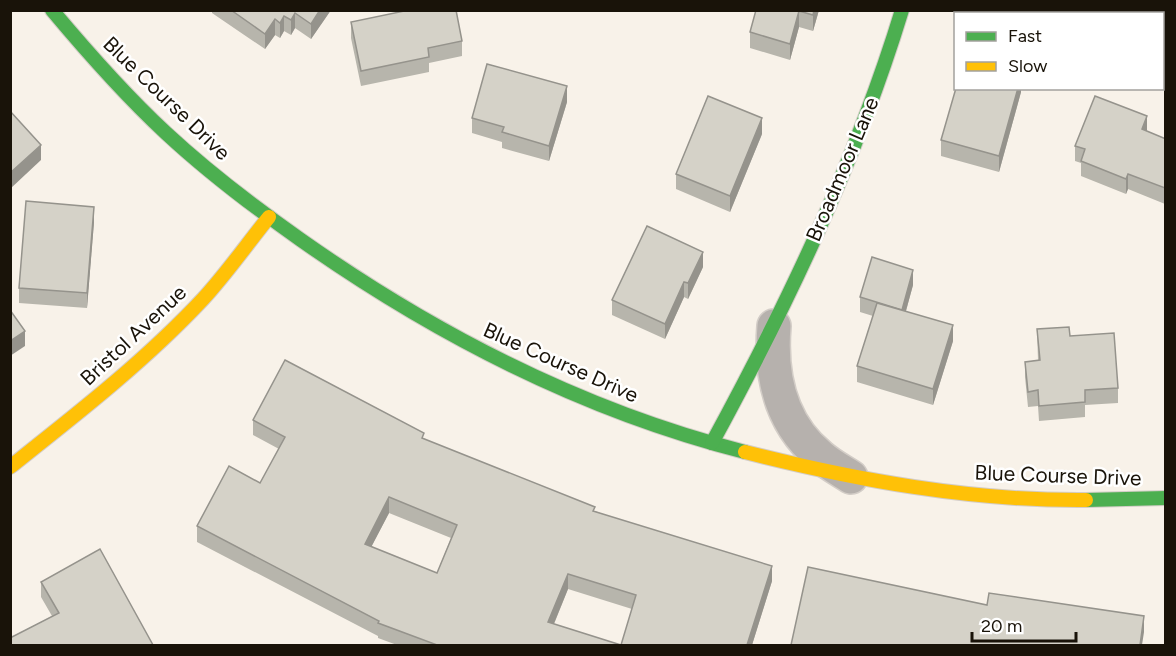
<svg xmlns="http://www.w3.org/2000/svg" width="1176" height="656" font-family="Figtree,sans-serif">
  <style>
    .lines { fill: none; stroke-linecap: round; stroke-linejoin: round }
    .street-casing { stroke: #d3cdc7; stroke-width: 36 }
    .fast-casing { stroke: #d3cdc7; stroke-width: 16 }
    .slow-casing { stroke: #d3cdc7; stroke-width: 16 }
    .street { stroke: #b6b1ad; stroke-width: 33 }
    .fast { stroke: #4caf50; stroke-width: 14 }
    .slow { stroke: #ffc107; stroke-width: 14 }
    .wall { fill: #b7b5ac; fill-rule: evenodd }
    .shaded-wall { fill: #95938c }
    .building { fill: #d5d2c8; stroke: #95938c; stroke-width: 1.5; fill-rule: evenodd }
    .labels { text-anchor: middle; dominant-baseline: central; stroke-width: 5; stroke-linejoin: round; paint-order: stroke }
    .street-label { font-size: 21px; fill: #191309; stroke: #fff }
  </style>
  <rect width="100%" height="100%" fill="#f8f2e9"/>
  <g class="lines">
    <g class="street-casing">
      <g id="street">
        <polyline points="1005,10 1016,14"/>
        <polyline points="1162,58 1166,59"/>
        <path d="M774,326C770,375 780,423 820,456C829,464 840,470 851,477"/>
      </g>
    </g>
    <g class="fast-casing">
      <g id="fast">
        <path d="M52,10C88,53 125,95 166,133C208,172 254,207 301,240C436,335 584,411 745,452"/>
        <path d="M712,443C787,305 856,161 902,10"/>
        <polyline points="1086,500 1166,498"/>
      </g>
    </g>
    <g class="slow-casing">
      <g id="slow">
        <path d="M745,452C856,480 970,501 1086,500"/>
        <path d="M10,467C77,414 145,361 203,299C227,273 247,244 269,217"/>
      </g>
    </g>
    <use href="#street" class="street"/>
    <use href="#fast" class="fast"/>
    <use href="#slow" class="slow"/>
  </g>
  <g class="wall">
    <polygon points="212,10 331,10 311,39 295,28 291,35 284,31 280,38 275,35 265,49 212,13"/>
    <polygon points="756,10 819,10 813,31 799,27 790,60 750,48 750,32"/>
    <polygon points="351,22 462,41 462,56 429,63 429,72 361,86 351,38"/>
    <polygon points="1021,88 1021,92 999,172 941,156 941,140"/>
    <polygon points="567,102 549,161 502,148 502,142 472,133 472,118"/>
    <polygon points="1147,131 1166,139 1165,204 1128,189 1126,194 1081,176 1081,163 1075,161 1075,146"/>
    <polygon points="762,134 730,212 676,189 676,174"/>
    <polygon points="94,222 87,308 19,303 19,288"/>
    <polygon points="703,267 688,299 684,297 665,339 612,315 612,300"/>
    <polygon points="913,285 906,311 953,341 933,405 857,382 857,366 873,316 860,312 860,297"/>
    <polygon points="1037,329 1070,336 1118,388 1118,403 1085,405 1085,417 1039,421 1038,406 1028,407 1025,377 1025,362 1038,360"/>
    <path d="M253,420L424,439L595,511L772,581L752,645H397L378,638V636L197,542V526L260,483L279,449L253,435ZM389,513L451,538L437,573L371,547ZM568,589L632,609L621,645L554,624Z"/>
    <polygon points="41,582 153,645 12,637 52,616 41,597"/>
  </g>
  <g class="shaded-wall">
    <polygon points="320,10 331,10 311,39 311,24"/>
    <polygon points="814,10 819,10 813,31 813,15"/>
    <polygon points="799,11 799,27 790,60 790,44"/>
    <polygon points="295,13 295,28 291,35 291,20"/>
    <polygon points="284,16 284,31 280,38 280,23"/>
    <polygon points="275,19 275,35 265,49 265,34"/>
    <polygon points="567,86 567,102 549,161 549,146"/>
    <polygon points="1018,88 1021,88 1021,92 999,172 999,156"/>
    <polygon points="1147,116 1147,132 1142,129"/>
    <polygon points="762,118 762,134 730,212 730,196"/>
    <polygon points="41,145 41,160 10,189 10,173"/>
    <polygon points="1128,174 1128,189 1126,194 1126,179"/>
    <polygon points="94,207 94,222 87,308 87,293"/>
    <polygon points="703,252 703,267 688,299 688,283"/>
    <polygon points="913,270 913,285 902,325 902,310"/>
    <polygon points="684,282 684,297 665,339 665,324"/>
    <polygon points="953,325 953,341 933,405 933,389"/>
    <polygon points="25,331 25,346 10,356 10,341"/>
    <polygon points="389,497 389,513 365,559 365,544"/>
    <polygon points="772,566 772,581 752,645 747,645"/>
    <polygon points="568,574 568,589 548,638 548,622"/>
    <polygon points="1144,616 1144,632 1142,645 1140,645"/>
  </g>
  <g class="building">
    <polygon points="231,10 320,10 311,24 295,13 291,20 284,16 280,23 275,19 265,34"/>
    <polygon points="409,10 456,10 462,41 428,48 429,57 361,71 351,22"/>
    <polygon points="756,10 814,10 813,15 799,11 790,44 750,32"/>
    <polygon points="487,64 567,86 549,146 502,132 504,127 472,118"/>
    <polygon points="956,88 1018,88 999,156 941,140"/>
    <polygon points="708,96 762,118 730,196 676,174"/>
    <polygon points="1095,96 1147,116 1142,129 1166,139 1165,188 1128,174 1126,179 1081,161 1085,149 1075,146"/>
    <polygon points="10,111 41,145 10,173"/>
    <polygon points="26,201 94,207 87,293 19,288"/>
    <polygon points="647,226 703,252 688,283 684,282 665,324 612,300"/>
    <polygon points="872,257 913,270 902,310 860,297"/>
    <polygon points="877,303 953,325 933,389 857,366"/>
    <polygon points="10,310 25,331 10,341"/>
    <polygon points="1069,327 1070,336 1114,333 1118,388 1085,390 1085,402 1039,406 1038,390 1028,392 1025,362 1040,360 1037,329"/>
    <path d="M285,360L424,433L422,438L595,507L593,511L772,566L747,645H437L378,623L379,621L197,526L229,466L260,483L285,437L253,420ZM389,497L457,525L437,573L365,544ZM568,574L636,595L621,645L548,622Z"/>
    <polygon points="100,549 153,645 10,645 10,634 12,637 59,613 41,582"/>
    <polygon points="808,567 987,605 989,593 1144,616 1140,645 791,645"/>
  </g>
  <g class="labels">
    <g class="street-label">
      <text transform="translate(167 98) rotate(44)">Blue Course Drive</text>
      <text transform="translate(842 169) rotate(-67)">Broadmoor Lane</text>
      <text transform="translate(133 335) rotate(-43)">Bristol Avenue</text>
      <text transform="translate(561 362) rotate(24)">Blue Course Drive</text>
      <text transform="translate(1058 475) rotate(2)">Blue Course Drive</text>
    </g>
  </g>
  <rect width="1176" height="656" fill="none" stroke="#191309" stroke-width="24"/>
  <rect x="954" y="12" width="210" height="78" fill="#ffffff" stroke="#a3a19d" stroke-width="1.5"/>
  <rect x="966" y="32" width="30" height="9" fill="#4caf50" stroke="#a3a19d" stroke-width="1.5"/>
  <text x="1008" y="42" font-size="18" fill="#191309">Fast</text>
  <rect x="966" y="62" width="30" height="9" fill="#ffc107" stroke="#a3a19d" stroke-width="1.5"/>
  <text x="1008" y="72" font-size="18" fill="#191309">Slow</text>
  <path d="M972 632v9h104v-9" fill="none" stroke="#191309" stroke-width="3"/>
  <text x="981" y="632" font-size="18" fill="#191309" stroke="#ffffff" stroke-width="4.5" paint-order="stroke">20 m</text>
</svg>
